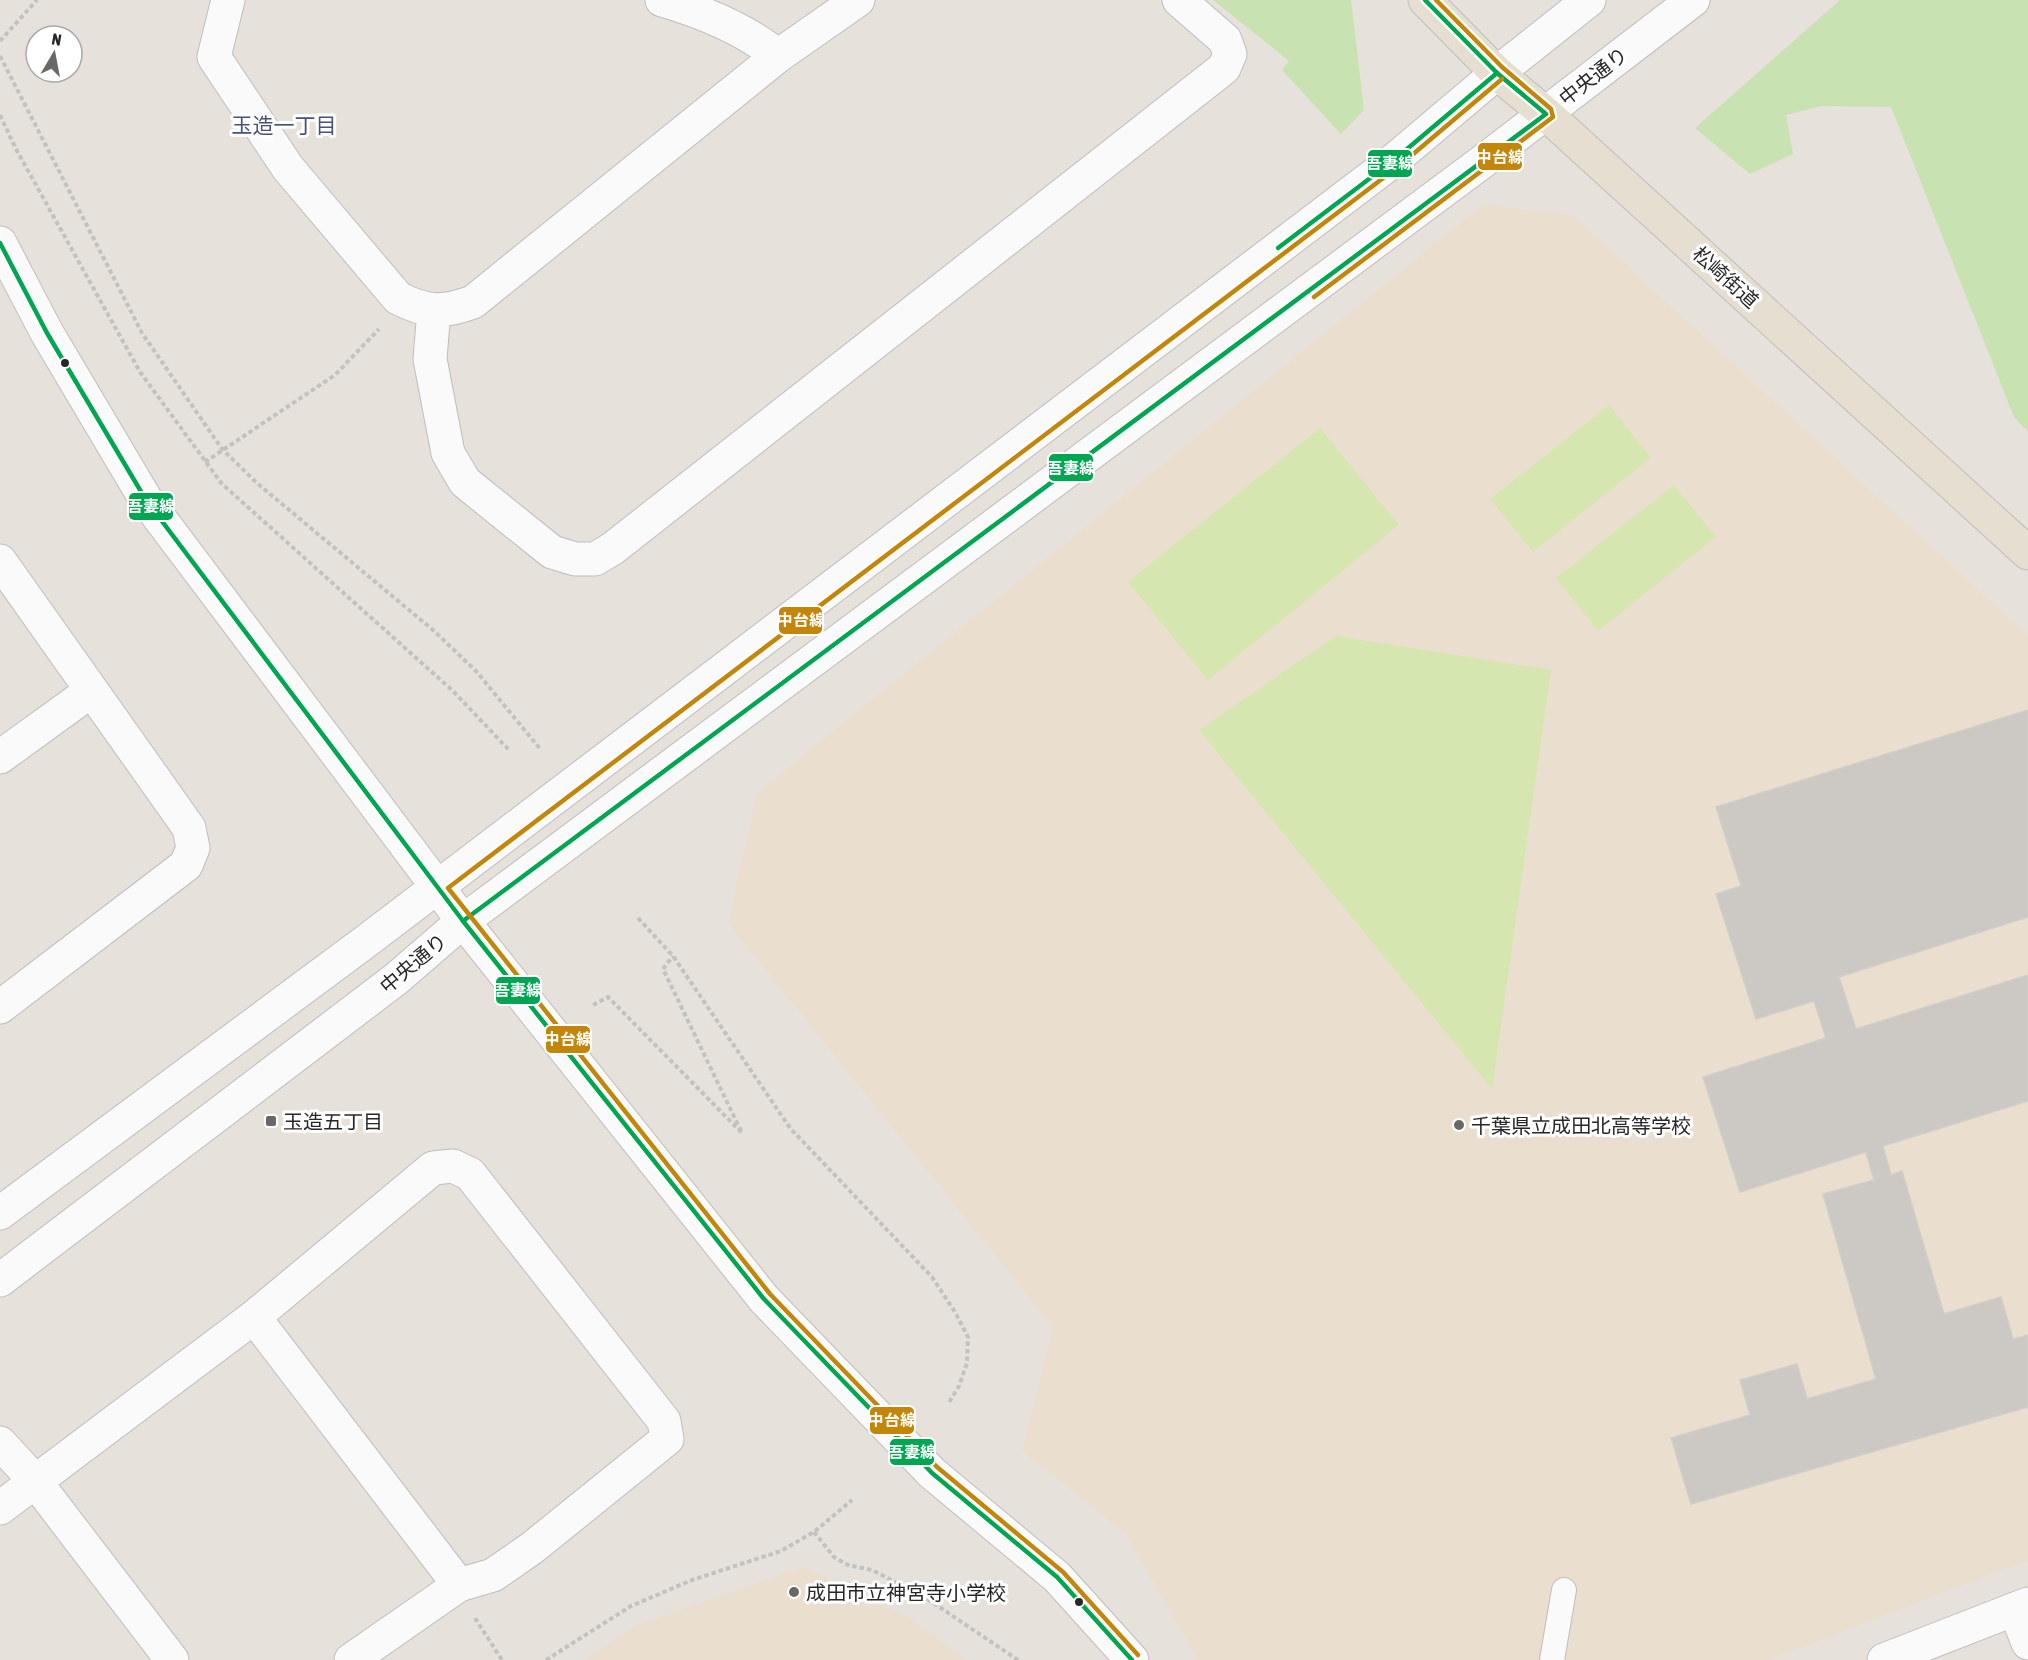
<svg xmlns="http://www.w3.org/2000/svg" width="2028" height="1660" font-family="'Asap Condensed','Noto Sans JP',sans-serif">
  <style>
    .education { fill: #eadfcf }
    .green { fill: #c9e2b2 }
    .pitch { fill: #d5e6b0 }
    .building { fill: #ccc9c5; stroke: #d1cdc8; stroke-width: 1.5 }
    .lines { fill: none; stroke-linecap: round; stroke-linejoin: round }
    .lane-casing { stroke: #bfbdbd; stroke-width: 26 }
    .street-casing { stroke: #bfbdbd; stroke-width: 35 }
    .secondary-casing { stroke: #bfbdbd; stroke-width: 35 }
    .primary-casing { stroke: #bfbdbb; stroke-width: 35 }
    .path { stroke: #c2c2c1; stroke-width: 4; stroke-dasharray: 4.5 3; stroke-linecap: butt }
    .lane { stroke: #fbfafa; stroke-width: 24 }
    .street { stroke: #fbfafa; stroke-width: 33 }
    .secondary { stroke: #fbfafa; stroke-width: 33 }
    .primary { stroke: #e6dfd1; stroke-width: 33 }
    .bus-1-casing { stroke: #fff; stroke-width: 9 }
    .bus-2-casing { stroke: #fff; stroke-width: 9 }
    .bus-1 { stroke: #00a651; stroke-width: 4.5 }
    .bus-2 { stroke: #c3860a; stroke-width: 4.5 }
    .bus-dot { fill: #272727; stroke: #fff; stroke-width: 2 }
    .poi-dot { fill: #6a6866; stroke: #fff; stroke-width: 2 }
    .labels { text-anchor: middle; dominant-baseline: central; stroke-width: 6; stroke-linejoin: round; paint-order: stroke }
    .street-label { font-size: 20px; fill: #272727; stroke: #fff }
    .poi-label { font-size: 20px; fill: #272727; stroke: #fff; text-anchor: start }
    .neighbourhood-label { font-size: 21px; fill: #475278; stroke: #fff }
    .line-badge { stroke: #fff; stroke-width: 2 }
    .badge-label { font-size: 16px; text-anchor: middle; font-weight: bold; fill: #fff }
  </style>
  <rect width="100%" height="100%" fill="#e6e1db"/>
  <g class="education">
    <polygon points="1484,204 1573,216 2028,636 2028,1560 1768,1660 1196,1660 1188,1643 1125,1533 1022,1451 1053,1327 728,923 757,793"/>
    <polygon points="804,1567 907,1617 967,1660 585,1660 637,1625"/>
  </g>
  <g class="green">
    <polygon points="1213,0 1351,0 1364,110 1341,134 1282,70 1289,61"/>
    <polygon points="1840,0 2028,0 2028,432 2014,417 1891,107 1821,106 1786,115 1793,154 1750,174 1695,128"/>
  </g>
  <g class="pitch">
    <polygon points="1609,405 1651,458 1533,552 1490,499"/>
    <polygon points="1320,428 1399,525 1208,680 1128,582"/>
    <polygon points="1674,485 1716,537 1598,631 1556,578"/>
    <polygon points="1336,636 1551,670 1492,1089 1199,730"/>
  </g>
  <polygon class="building" points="2028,710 2028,917 1839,977 1856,1029 2028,975 2028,1101 1883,1146 1891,1175 1902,1171 1944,1314 2001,1297 2013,1339 2028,1335 2028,1407 1691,1504 1671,1438 1750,1415 1740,1380 1797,1364 1807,1399 1876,1379 1823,1194 1874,1180 1866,1152 1740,1192 1703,1077 1826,1038 1814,1001 1756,1019 1716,894 1741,886 1716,807"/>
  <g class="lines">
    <g class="lane-casing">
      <polyline id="lane" points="1552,1660 1564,1590"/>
    </g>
    <g class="street-casing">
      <g id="street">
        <path d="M228,0L214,57L288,168L398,298C427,313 443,313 473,302L778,56L858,0"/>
        <path d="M662,0C703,12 745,29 778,56"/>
        <polyline points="434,310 430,359 448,453 465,482 552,552 575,559 595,559 612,549 1224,68 1230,54 1225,40 1179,0"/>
        <polyline points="0,561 189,828 193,848 186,865 0,1007"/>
        <polyline points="0,757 91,691"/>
        <polyline points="254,1317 459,1585"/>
        <polyline points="0,1443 35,1481 172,1660"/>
        <polyline points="0,1508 254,1317 433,1168 453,1166 470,1174 664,1421 667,1439 532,1548 493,1575 459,1585 351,1660"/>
        <polyline points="2015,1609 2028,1643"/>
        <polyline points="1884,1660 2028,1604"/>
      </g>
    </g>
    <g class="secondary-casing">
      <g id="secondary">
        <polyline points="0,243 47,333 146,500 463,921 764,1299 932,1473 1057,1577 1132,1660"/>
        <polyline points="0,1213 365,942 1394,160 1497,73 1589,0"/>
        <polyline points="0,1280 396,979 463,921 1482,162 1693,0"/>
      </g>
    </g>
    <g class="primary-casing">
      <polyline id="primary" points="1425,0 1497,73 1546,114 2028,553"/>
    </g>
    <g class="path">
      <polyline points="0,41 37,0"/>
      <polyline points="0,56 142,333 222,449 258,484 433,630 476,671 541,750"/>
      <polyline points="0,115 16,149 140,372 222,484 453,691 509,750"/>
      <polyline points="205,462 335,375 379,329"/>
      <polyline points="638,918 673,956 790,1128 932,1277 955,1312 968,1337 967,1363 959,1386 948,1404"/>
      <polyline points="593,1005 608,997 742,1133 663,969 673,956"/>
      <polyline points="814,1532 834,1557 848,1565 872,1570 929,1600 1018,1660"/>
      <polyline points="475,1618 502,1660"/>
      <polyline points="546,1660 631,1606 692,1580 781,1551 814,1532 852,1500"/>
    </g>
    <use href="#lane" class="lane"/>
    <use href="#street" class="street"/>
    <use href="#secondary" class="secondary"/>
    <use href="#primary" class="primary"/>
    <g class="bus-1-casing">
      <g id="bus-1">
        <polyline points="0,243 47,333 146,500 463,921 764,1299 932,1473 1057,1577 1132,1660"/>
        <polyline points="1278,248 1394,160 1497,73"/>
        <polyline points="463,921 1546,114 1497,73 1425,0"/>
      </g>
    </g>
    <g class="bus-2-casing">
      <g id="bus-2">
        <polyline points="1314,297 1553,117 1551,109 1502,67 1436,0"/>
        <polyline points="1138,1655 1063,1572 937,1467 770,1294 448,888 1399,166 1502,79"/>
      </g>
    </g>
    <use href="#bus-1" class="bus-1"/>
    <use href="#bus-2" class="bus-2"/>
  </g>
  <g class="bus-dot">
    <circle cx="65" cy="363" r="5"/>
    <circle cx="1079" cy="1602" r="5"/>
  </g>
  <g class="poi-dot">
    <rect x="265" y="1115" width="12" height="12" rx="3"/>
    <circle cx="1459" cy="1125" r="6"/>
    <circle cx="794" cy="1592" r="6"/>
  </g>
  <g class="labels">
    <g class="street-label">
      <text transform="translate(1593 76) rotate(-38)">中央通り</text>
      <text transform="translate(1726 277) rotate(42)">松崎街道</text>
      <text transform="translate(413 963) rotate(-40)">中央通り</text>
    </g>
    <g class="poi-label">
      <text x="283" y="1121">玉造五丁目</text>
      <text x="1471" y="1125">千葉県立成田北高等学校</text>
      <text x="806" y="1592">成田市立神宮寺小学校</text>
    </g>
    <g class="neighbourhood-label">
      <text x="284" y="125">玉造一丁目</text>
    </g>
  </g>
  <g class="line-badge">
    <rect x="1477" y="142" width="46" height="29" rx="6" fill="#c3860a"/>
    <rect x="1367" y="149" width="46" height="29" rx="6" fill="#00a651"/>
    <rect x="1048" y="453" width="46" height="29" rx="6" fill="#00a651"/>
    <rect x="128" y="492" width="46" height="29" rx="6" fill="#00a651"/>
    <rect x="778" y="606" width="45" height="29" rx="6" fill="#c3860a"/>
    <rect x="495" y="976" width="46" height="29" rx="6" fill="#00a651"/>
    <rect x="545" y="1025" width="46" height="29" rx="6" fill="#c3860a"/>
    <rect x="869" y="1406" width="46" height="29" rx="6" fill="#c3860a"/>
    <rect x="889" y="1438" width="46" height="28" rx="6" fill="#00a651"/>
  </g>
  <g class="badge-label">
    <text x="1500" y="163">中台線</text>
    <text x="1390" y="169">吾妻線</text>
    <text x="1071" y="474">吾妻線</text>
    <text x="151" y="512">吾妻線</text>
    <text x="801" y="626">中台線</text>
    <text x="518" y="996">吾妻線</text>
    <text x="568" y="1045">中台線</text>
    <text x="892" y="1426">中台線</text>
    <text x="912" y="1458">吾妻線</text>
  </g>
  <g transform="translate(54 54) rotate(10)"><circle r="28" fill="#ffffff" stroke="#a9a9a9" stroke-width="1.5"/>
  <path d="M0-4.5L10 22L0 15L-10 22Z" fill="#6a6866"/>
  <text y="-9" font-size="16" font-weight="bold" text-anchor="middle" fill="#272727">N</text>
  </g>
</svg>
